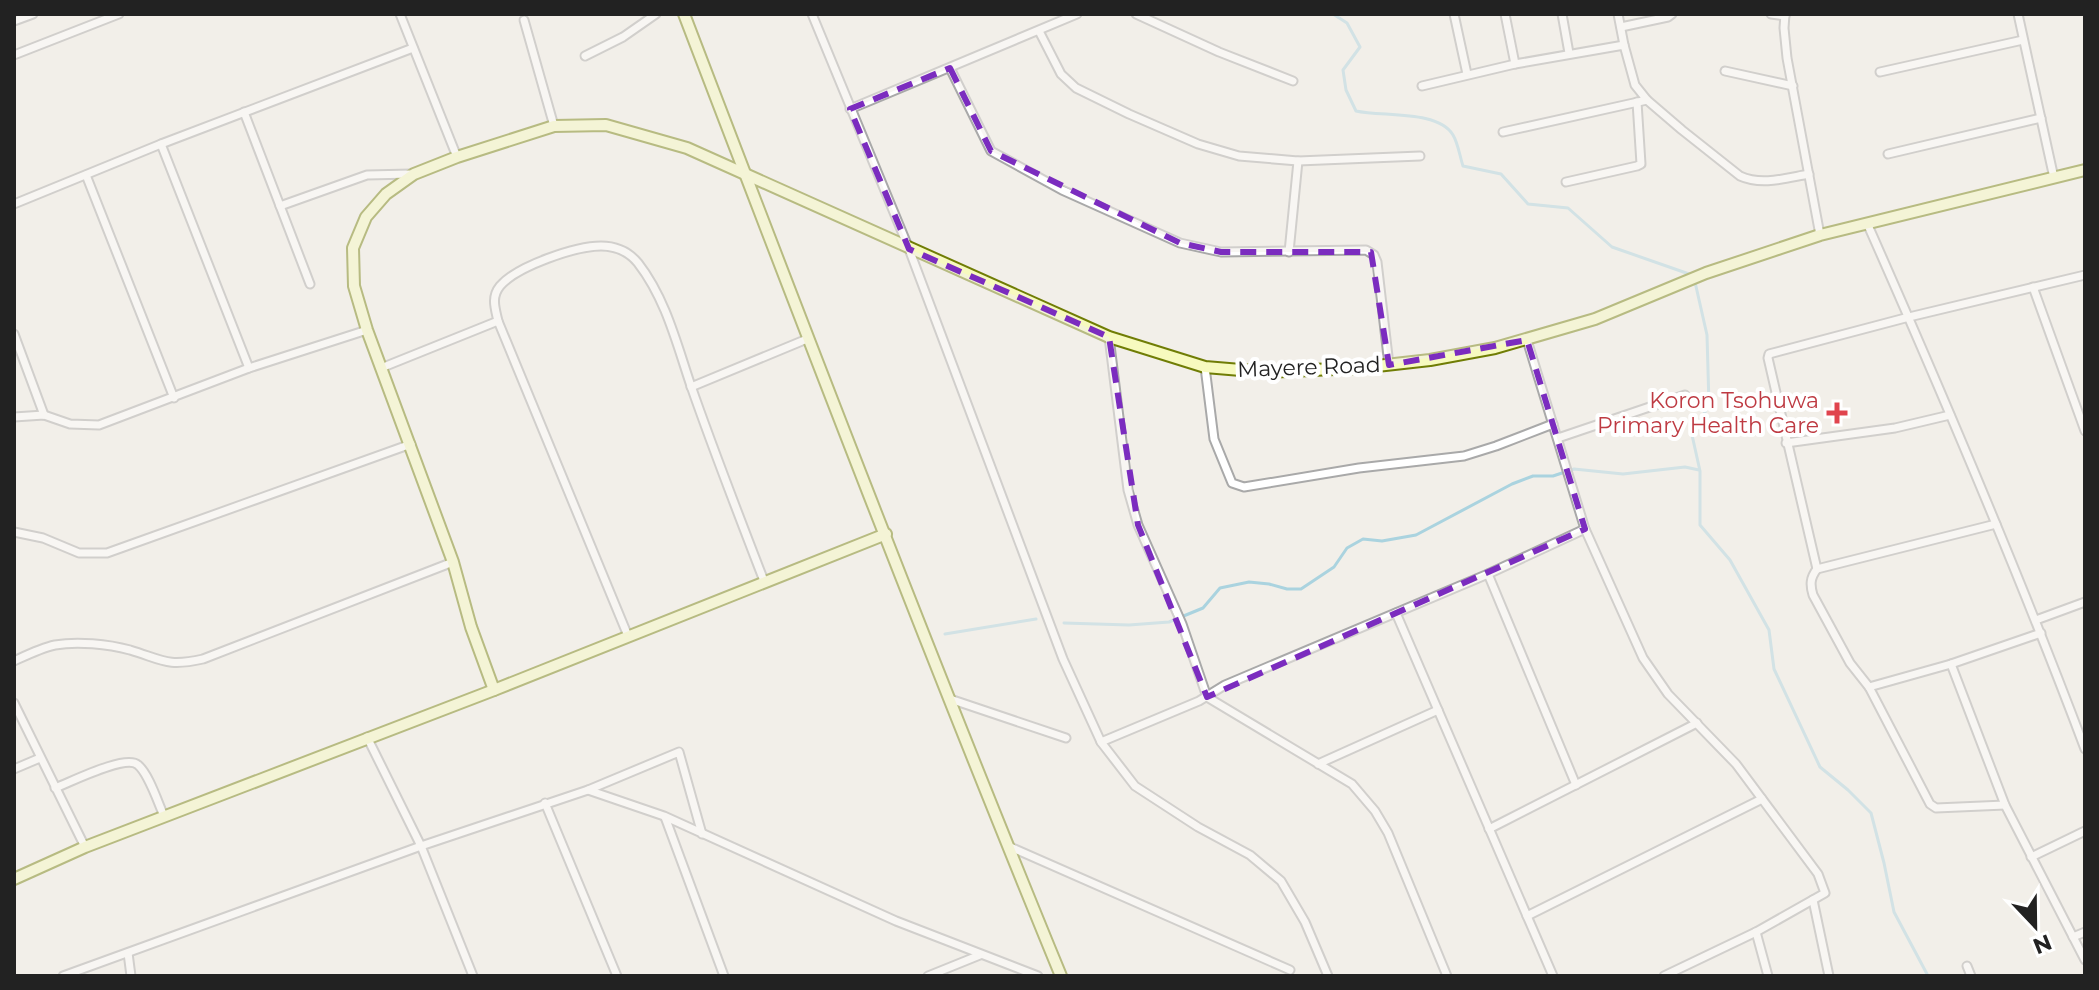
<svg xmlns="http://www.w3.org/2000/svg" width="2099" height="990" font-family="Montserrat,sans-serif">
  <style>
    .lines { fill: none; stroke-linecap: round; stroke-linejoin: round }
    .stream { stroke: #aad3df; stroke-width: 3 }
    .street-casing { stroke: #a9a9a9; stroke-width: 11 }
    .secondary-casing { stroke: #707d05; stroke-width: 14 }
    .street { stroke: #fff; stroke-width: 7 }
    .secondary { stroke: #f7fabf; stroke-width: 10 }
    .marked { fill: none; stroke: #7b2cbf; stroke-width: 6; stroke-dasharray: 16 10; stroke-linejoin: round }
    .health-dot { fill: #e0444e; stroke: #fff; stroke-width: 3 }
    .labels { text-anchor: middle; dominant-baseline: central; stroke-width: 8; stroke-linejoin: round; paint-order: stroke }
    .street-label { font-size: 22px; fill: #222; stroke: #fff }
    .health-label { font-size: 22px; fill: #be3a42; stroke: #fff; text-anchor: end }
  </style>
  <rect width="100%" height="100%" fill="#f2efe9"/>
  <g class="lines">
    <g class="stream">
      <path d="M1333,14L1347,23L1360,47L1343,70L1346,90L1356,111C1383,117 1438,110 1453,135C1458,143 1460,157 1463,166L1501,174L1528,204L1568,208L1612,247L1692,275"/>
      <polyline points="1695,282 1707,335 1709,405 1692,435 1700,471 1700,525 1730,560 1769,630 1774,669 1820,767 1848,790 1871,813 1884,863 1894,912 1927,974 1926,976"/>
      <polyline points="1064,623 1129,625 1169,622 1203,608 1220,588 1249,582 1269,584 1287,589 1301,589 1334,567 1347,548 1363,539 1382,541 1416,535 1512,484 1533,476 1553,476 1574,469 1623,474 1685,467 1699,470"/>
      <polyline points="945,634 1036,619"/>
    </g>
    <g class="street-casing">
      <g id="street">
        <polyline points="400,14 457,157"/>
        <polyline points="812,14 909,249 1063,659 1101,742 1135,786 1198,827 1250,855 1281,881 1305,922 1328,976"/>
        <polyline points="1136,14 1219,52 1293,81"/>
        <polyline points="1454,14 1467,74"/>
        <polyline points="1505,14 1515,64"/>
        <polyline points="1562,14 1569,53"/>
        <polyline points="1618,14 1624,45"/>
        <polyline points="1771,14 1785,16"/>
        <polyline points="1785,14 1784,28 1787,58 1820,235"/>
        <polyline points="2018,14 2054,178"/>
        <polyline points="524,20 554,126"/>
        <polyline points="14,21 33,14"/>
        <polyline points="1621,27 1668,17 1672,14"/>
        <polyline points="1039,31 1061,74 1076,88 1129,114 1198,144 1239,156 1298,161 1420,156"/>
        <polyline points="14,55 119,14"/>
        <polyline points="585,56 623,37 656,14"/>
        <polyline points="950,68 991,151 1062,190 1180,243 1221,252 1366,250 1374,255 1377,262 1389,365"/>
        <polyline points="1725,71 1793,86"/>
        <polyline points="1880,72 2023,40"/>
        <path d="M1422,86L1515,64L1624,45L1635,85L1647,100L1682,130L1740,176C1762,186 1786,178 1809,174"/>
        <polyline points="850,109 1077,14"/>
        <polyline points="244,112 310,284"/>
        <polyline points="1503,132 1647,100"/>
        <polyline points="161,144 249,368"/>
        <polyline points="1888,154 2041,118"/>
        <polyline points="86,175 174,398"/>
        <polyline points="1566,182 1637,166 1641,164 1637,102"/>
        <polyline points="14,204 161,144 413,48"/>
        <polyline points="280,206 367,175 411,174"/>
        <path d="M1867,223C1944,397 2018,571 2085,749"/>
        <polyline points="1289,252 1298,161"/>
        <polyline points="2033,287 2085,431"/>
        <polyline points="14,334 44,415"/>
        <polyline points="1109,337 1128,490 1138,525 1182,624 1207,697 1352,784 1375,811 1388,833 1447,976"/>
        <polyline points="1527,340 1585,529 1643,658 1668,694 1736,764 1818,874 1825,893 1756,932 1664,976"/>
        <polyline points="1205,367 1214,439 1232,483 1244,487 1359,468 1464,456 1496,446 1553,424"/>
        <polyline points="381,368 498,321"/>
        <polyline points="691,387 807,339"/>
        <polyline points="14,417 44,415 70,424 99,425 249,368 367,330"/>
        <polyline points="1558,438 1685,395"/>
        <polyline points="1786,443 1895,428 1950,415"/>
        <path d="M1996,524L1817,569C1810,578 1810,585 1813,595L1850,663L1869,687L1930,804L1936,808L2005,805"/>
        <polyline points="14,532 43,538 79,553 107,553 411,444"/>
        <polyline points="1817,569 1768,358 1769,354 1909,317 2085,275"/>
        <polyline points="1488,574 1576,785"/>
        <polyline points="1396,613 1553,976"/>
        <polyline points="2036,620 2085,602"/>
        <path d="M628,636L498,321C495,308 491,297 500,286C517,266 576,246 601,246C616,246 629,252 638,263C666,299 677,345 691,386C714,452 739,516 764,581"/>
        <path d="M14,661C27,655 41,648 55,645C77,641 108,644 130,650C163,660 167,667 203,659L453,562"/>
        <polyline points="1951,664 2005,805 2085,960"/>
        <polyline points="1869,687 1951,664 2041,633"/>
        <polyline points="950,699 1066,738"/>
        <polyline points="14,703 85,847"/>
        <polyline points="367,737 421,846 473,976"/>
        <polyline points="1101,742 1199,701 1225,685 1488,574 1585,529"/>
        <polyline points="1318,764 1438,710"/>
        <polyline points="14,769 40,758"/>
        <path d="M55,788C71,782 126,754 138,765C149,774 158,803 164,816"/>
        <polyline points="588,790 679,752 702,834"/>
        <polyline points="545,803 617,976"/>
        <polyline points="665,817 724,976"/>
        <polyline points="1489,829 1697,723"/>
        <polyline points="1008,846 1290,970"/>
        <polyline points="2031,857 2085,831"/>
        <polyline points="1813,900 1829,976"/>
        <polyline points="1527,916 1762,799"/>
        <polyline points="1756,932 1768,976"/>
        <polyline points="2073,937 2085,932"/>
        <polyline points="128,953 131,976"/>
        <polyline points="1967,966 1971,976"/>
        <polyline points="63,976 421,846 588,790 664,816 896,921 1038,976"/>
        <polyline points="928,976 980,955"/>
      </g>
    </g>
    <g class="secondary-casing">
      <g id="secondary">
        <path d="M684,14C807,336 930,657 1061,976"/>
        <polyline points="494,690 471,627 453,562 367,330 354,286 353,248 366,217 386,194 414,174 457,157 554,126 606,125 687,148 1109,337 1205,367 1265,372 1359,368 1430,360 1495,348 1595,319 1706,273 1820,235 2085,170"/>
        <polyline points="14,879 85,847 494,690 886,534"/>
      </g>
    </g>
    <use href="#street" class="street"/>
    <use href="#secondary" class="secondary"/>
  </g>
  <path d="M0 0H2099V990H0ZM950,68L991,151L1180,243L1221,252H1371L1389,365L1527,340L1585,529L1207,697L1138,525L1109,337L909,249L850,109Z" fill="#f2efe9" fill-opacity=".55" fill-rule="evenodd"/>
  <path class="marked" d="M950,68L991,151L1180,243L1221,252H1371L1389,365L1527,340L1585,529L1207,697L1138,525L1109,337L909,249L850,109Z"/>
  <path class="health-dot" d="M1833 401h8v8h8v8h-8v8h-8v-8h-8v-8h8z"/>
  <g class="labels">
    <g class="street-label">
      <text transform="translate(1309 367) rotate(-2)">Mayere Road</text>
    </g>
    <g class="health-label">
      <text x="1819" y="400">Koron Tsohuwa<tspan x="1819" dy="25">Primary Health Care</tspan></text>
    </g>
  </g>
  <rect width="2099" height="990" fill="none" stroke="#222222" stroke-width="32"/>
  <g transform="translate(2035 926) rotate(158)" stroke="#ffffff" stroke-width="6" paint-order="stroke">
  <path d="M0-6L14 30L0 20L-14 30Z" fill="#222222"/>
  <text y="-12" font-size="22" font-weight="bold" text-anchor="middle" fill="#222222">N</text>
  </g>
</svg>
